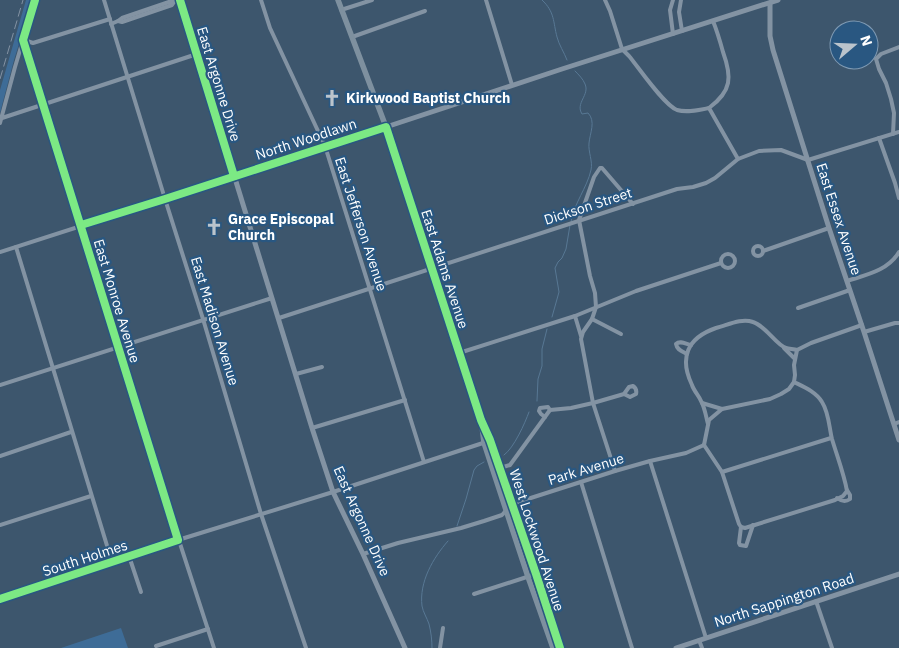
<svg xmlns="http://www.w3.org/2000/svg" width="899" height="648" font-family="'IBM Plex Sans',sans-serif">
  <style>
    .green { fill: #3e6c97 }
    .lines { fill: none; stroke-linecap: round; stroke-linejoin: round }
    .stream { stroke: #587894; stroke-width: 1 }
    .minor { stroke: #8393a3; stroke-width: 4 }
    .tertiary { stroke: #8393a3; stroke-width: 5 }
    .secondary { stroke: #7e909f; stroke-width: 5.5 }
    .rail { stroke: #8392a3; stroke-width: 1; stroke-dasharray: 9 4; stroke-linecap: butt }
    .cycleway-casing { stroke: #295781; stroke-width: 11 }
    .cycleway { stroke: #7ce984; stroke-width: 8 }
    .labels { text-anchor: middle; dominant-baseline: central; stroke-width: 4.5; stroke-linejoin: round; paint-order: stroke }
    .street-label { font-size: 14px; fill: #fff; stroke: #295781 }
    .poi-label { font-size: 14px; font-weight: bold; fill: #fff; stroke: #295781; text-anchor: start }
  </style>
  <rect width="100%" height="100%" fill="#3d566d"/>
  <g class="green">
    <polygon points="26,0 32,0 32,2 14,60 0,113 0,90"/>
    <polygon points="121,628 128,648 61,648"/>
  </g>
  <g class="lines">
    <g class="stream">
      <path d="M542,0C555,12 553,22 557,37C559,45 564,52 567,60"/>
      <path d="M571,222C574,203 587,188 591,170C593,161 588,152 589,143C590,133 596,121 588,113L582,114C575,103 590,95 585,84C583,79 579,75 575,71"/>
      <polyline points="552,317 559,292 555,268 558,262 562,258 566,249 570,225"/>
      <polyline points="537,401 538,379 542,366 542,349 547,329"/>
      <path d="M504,455C514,448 525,423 529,412"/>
      <polyline points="457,526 466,499 474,470 477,466 484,462"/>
      <path d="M432,648C432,640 431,632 429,624C427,618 423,612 422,606C419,582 433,558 448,541"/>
    </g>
    <g class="minor">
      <polyline points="104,0 165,199 203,319 261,514 306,648"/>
      <polyline points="261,0 270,28 325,146 424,462"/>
      <polyline points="486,0 512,85"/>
      <path d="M605,0L610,11L622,49L629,56C639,68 664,105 677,110C687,113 699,110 709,108"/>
      <polyline points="673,0 670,10 673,34"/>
      <polyline points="681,0 679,12 682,31"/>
      <polyline points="341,10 372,0"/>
      <polyline points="118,21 122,22 172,5 174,2"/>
      <path d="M713,21C717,31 720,41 723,52C732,77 732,91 709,108L738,159"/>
      <polyline points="111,24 118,21 122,18 169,2 174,2 179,0"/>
      <polyline points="352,37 425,11"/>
      <polyline points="23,40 159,479 214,648"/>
      <polyline points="24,40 33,43 110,19"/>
      <polyline points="2,118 197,54"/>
      <polyline points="0,123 15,67 35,0"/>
      <polyline points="893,134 894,113 891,99 886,83 879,69 876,59 881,54 899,47"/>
      <polyline points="879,138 895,183 899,198"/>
      <circle cx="758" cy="251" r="5"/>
      <polyline points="16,247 112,562"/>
      <polyline points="763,251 829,228"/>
      <polyline points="0,252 165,199 386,127"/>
      <circle cx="728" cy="261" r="7"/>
      <path d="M847,281C865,275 888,271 899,252"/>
      <polyline points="798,308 850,290"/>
      <polyline points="575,316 581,336"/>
      <polyline points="279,318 677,189 693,187 706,183 715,178 738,159 759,151 781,150 808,160 899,132"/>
      <polyline points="592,319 621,334"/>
      <polyline points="864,332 895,323 899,323"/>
      <polyline points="784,348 795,359"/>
      <polyline points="459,353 575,316 636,291 721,263"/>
      <path d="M687,354C682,351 677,350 676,344C680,340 686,344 691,345"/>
      <polyline points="296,374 322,367"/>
      <polyline points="0,385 272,298"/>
      <polyline points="702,403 722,409 770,399 781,394 789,389 794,382 795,375 794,365 797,350 811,343 862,325"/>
      <polyline points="545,417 541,414 539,411 540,408 548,407 550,410"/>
      <path d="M708,424C706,417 705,408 701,401C699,396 694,391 692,385C679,358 687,338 716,328C728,325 741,318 753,322C766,326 776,345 786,348C789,349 794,349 797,350"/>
      <polyline points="894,424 899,422"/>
      <polyline points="312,428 405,400"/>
      <polyline points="704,445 722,472 739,524 741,527 739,543 740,545 746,546 753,525"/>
      <polyline points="704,445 709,420 722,409"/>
      <polyline points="0,456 71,432"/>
      <polyline points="650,461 706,638"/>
      <path d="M500,468L510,465L550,410L571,408L593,403L624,394L630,397L636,394C637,390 636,388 633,386L629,387L624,394"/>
      <polyline points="615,471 593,403 581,339 583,332 592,319 596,307 595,293 590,276 579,220 594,177 600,168 602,168 633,204"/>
      <polyline points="722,472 831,438"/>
      <polyline points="581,482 632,648"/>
      <path d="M837,498C841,501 846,502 850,499V495L847,490"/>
      <polyline points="0,525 91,496"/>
      <path d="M741,527L745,528L835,500L843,496L847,491C844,474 837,456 832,439C829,427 829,413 822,402C816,392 804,387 794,382"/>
      <polyline points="363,554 398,543 461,528 484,521 502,515 512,504 615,471 650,461 686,453 704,445"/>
      <polyline points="129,556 141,592"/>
      <polyline points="474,594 536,574"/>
      <polyline points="0,599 178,540 333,492 486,442"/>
      <polyline points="816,601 832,648"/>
      <polyline points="699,640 702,648"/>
      <polyline points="156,646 208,629"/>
      <polyline points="440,648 443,628"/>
    </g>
    <g class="tertiary">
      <polyline points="180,0 312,428 333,492 363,554 405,648"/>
      <polyline points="770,3 770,36 773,50 829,228 864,332 899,440"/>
      <polyline points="386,127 562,69 778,0"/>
      <polyline points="676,648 899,574"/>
    </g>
    <g class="secondary">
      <polyline points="338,0 386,127 481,420 490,440 536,574 560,648"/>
      <polyline points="482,426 484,443 528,577 553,648"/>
    </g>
    <polyline class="rail" points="0,79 23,0"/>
    <g class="cycleway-casing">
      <g id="cycleway">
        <polyline points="180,0 234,176"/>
        <polyline points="81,225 165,199 386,127 481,420 490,440 536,574 560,648"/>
        <polyline points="0,599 178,540 23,40 35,0"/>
      </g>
    </g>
    <use href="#cycleway" class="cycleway"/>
  </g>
  <defs>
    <g id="church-bare" transform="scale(1.35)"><path d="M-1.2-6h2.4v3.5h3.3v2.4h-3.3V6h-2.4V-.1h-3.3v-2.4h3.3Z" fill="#bbc4cc" stroke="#295781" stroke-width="2.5" paint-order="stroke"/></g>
  </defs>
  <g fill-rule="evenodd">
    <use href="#church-bare" x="332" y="98"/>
    <use href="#church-bare" x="214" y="227"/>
  </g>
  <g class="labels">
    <g class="street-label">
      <text transform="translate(219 84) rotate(73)">East Argonne Drive</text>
      <text transform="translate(306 139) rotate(-18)">North Woodlawn</text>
      <text transform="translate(588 206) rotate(-18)">Dickson Street</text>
      <text transform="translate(839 219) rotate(72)">East Essex Avenue</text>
      <text transform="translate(361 224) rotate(72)">East Jefferson Avenue</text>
      <text transform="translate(445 269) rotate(72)">East Adams Avenue</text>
      <text transform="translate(117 301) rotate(73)">East Monroe Avenue</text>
      <text transform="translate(215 321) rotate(73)">East Madison Avenue</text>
      <text transform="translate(586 469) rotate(-17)">Park Avenue</text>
      <text transform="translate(362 521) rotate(66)">East Argonne Drive</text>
      <text transform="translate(537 540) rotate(72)">West Lockwood Avenue</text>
      <text transform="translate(85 558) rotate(-18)">South Holmes</text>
      <text transform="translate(784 600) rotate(-18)">North Sappington Road</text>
    </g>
    <g class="poi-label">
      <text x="346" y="98">Kirkwood Baptist Church</text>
      <text x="228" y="219">Grace Episcopal<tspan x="228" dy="16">Church</tspan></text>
    </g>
  </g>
  <g transform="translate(854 45) rotate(71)"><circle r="24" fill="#295781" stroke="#7f9ab3"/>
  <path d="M0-4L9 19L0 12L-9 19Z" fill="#bbc4cc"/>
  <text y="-8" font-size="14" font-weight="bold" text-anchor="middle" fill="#ffffff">N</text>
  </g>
</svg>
